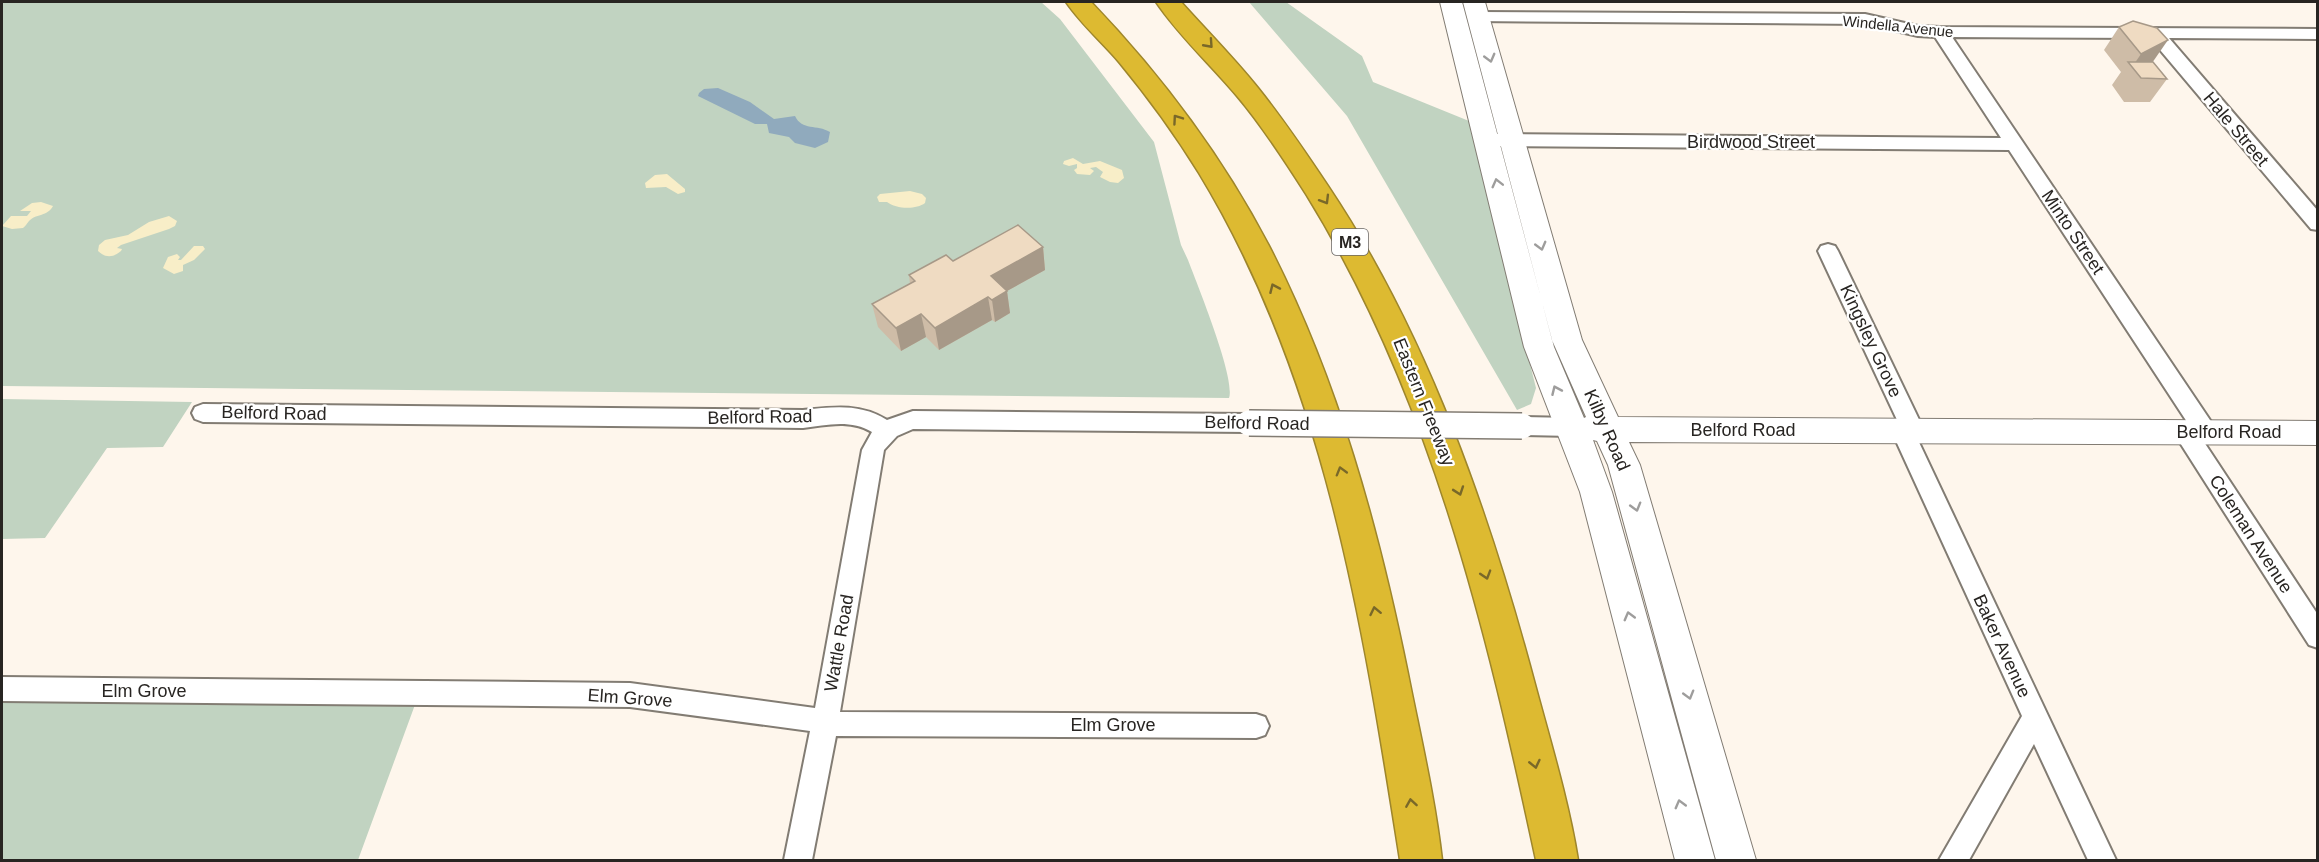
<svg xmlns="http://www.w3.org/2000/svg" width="2319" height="862" font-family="Helvetica,sans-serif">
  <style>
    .green { fill: #c1d3c1 }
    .sand { fill: #f8eec8 }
    .water { fill: #90aabd }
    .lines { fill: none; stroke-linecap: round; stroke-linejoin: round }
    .street-casing { stroke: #827c73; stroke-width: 4 }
    .secondary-casing { stroke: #827c73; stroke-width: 2 }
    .highway-casing { stroke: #9e862c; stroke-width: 3 }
    .street { fill: #fff; fill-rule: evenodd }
    .secondary { fill: #fff; fill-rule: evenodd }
    .highway { fill: #ddba31; fill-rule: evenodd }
    .street-bridge-casing { stroke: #827c73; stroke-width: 28; stroke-linecap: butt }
    .street-bridge { stroke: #fff; stroke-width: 25 }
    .wall { fill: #cebca7 }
    .shaded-wall { fill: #a79988 }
    .building { fill: #efdbc2; stroke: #a79988; stroke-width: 1.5 }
    .oneway { stroke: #796829 }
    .oneway2 { stroke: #9e9d9c }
    .labels { text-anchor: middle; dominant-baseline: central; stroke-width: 4.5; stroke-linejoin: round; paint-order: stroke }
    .far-street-label { font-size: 15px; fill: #282522; stroke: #fff }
    .shield { fill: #fff; stroke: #686664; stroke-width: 1.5 }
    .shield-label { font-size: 16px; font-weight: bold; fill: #282522 }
    .street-label { font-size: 18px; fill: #282522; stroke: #fff }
  </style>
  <rect width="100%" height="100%" fill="#fef6ec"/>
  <g class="green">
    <path d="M2,2H1041L1060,19L1154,142L1181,245L1188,260C1197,284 1236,379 1229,398L2,386Z"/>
    <polygon points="1249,2 1286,2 1362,56 1373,82 1469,121 1536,388 1531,404 1517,410 1347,116"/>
    <polygon points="2,399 192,402 163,447 107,448 45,538 2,539"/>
    <polygon points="2,700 133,703 416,702 358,860 2,860"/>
  </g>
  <g class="sand">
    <polygon points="1073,158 1083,164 1100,161 1122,170 1124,178 1118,183 1110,182 1100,177 1103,172 1096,167 1090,168 1094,171 1090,175 1077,174 1074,170 1077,168 1077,164 1069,166 1063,164 1064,161"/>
    <polygon points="667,174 685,189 685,192 678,194 666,187 646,188 645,183 655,175"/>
    <path d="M910,191L922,194L926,198L925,203C916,210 896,209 887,202H879L877,197L880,194Z"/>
    <path d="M41,202L53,206C47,217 37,213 29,221C27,223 26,226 23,228L12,229L2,226L11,216H27L31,211H20L32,203Z"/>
    <path d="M169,216L177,221L175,226L169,229L121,245L117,248L122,249L121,251C113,258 105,258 98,251L99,245L105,240L128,235L149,222Z"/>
    <polygon points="194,246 203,246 205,249 194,260 183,265 183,271 174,274 163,268 168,257 177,254 180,257 178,260 181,260"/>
  </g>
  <path class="water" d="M718,88L750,102L774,119L795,116C802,131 817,124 830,132L828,142L815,148L795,143L789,137L769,133L767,124H755L698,96L699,93L704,89Z"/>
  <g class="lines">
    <g class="street-casing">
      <g id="street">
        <polygon points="1479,12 1865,14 1918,26 1940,27 2318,29 2318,39 2169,38 2318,211 2318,230 2311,229 2150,38 1952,37 2214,426 2217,432 2214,438 2202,439 2318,615 2318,648 2309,645 2177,438 2174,432 2177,426 2189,425 2009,150 1495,146 1489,144 1486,140 1489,136 1495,134 2001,138 1935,37 1918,36 1865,24 1473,21 1471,17"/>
        <polygon points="1828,244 1835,246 1838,251 1924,430 1921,436 1917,438 2116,860 2088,860 2034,744 1969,860 1939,860 2022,716 1891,430 1894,424 1898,422 1818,251 1821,246"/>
        <path d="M203,404L803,410C833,407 860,403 887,420L913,411L1249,414L1257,417L1260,423L1257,429L1249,432L913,429L897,436L884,450L840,712L1256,714L1265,717L1269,726L1265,735L1256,738L836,736L812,860H784L810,731L630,707L2,701V677L630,683L815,708L862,450L872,432C851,419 826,425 803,428L203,422L195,419L192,413L195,407Z"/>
        <polygon points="1522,417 1572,418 1580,421 1583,427 1580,433 1572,436 1522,435 1514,432 1511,426 1514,420"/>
      </g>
    </g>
    <g class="secondary-casing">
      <polygon id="secondary" points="1440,2 1462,2 1554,347 1584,418 1586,417 1552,340 1463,2 1485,2 1582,340 1618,417 2318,421 2318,445 1629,442 1640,465 1756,860 1716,860 1608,465 1597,441 1593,440 1612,492 1715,860 1675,860 1580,492 1524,347"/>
    </g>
    <g class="highway-casing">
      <g id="highway">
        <path d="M1066,2H1091C1161,75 1222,156 1269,246C1338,380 1378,527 1408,674C1420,735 1435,798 1442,860H1400C1363,624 1325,380 1199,173C1175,134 1148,97 1119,62C1102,42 1081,24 1066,2Z"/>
        <path d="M1156,2H1181C1206,30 1234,58 1258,88C1283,119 1306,153 1328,186C1429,337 1491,518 1537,692C1552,747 1569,804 1578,860H1536C1487,630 1431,396 1306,194C1287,164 1260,123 1237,96C1211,65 1179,36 1156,2Z"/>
      </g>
    </g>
    <use href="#street" class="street"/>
    <use href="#secondary" class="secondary"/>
    <use href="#highway" class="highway"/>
    <g class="street-bridge-casing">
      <polyline id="street-bridge" points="1249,423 1522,426"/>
    </g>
    <use href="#street-bridge" class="street-bridge"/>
  </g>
  <g class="wall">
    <polygon points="2119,27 2153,62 2167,79 2150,102 2124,102 2112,85 2121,72 2104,50"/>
    <polygon points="1043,247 1045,270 1007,291 1010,313 995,322 992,320 939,350 926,337 901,351 878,327 872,304 910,284 909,275 953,261"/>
  </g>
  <g class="shaded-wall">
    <polygon points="2168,40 2152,63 2132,67 2141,54"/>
    <polygon points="1043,247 1045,270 1007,291 1010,313 995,322 992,300 991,276"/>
    <polygon points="988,297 992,320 939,350 935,328"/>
    <polygon points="921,314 926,337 901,351 896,328"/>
  </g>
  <g class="building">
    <polygon points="2133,21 2157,28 2168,40 2141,54 2119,27"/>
    <polygon points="2128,62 2153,62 2167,79 2141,78"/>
    <polygon points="1018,225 1043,247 991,276 1007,291 992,300 988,297 935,328 921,314 896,328 872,304 915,281 909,275 946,255 953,261"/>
  </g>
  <defs><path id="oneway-chevron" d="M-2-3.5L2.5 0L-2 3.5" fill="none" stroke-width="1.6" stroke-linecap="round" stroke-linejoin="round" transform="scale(1.5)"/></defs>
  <g class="oneway">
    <use href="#oneway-chevron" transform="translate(1209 44) rotate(48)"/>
    <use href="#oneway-chevron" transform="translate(1177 119) rotate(-125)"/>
    <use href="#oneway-chevron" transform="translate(1325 200) rotate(59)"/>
    <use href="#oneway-chevron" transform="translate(1274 288) rotate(-114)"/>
    <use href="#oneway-chevron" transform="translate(1341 471) rotate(-106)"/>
    <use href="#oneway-chevron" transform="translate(1459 491) rotate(71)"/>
    <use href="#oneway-chevron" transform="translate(1486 575) rotate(73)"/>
    <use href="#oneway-chevron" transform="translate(1375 611) rotate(-102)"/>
    <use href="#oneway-chevron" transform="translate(1535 764) rotate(77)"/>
    <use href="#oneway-chevron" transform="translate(1411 803) rotate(-99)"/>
  </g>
  <g class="oneway2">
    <use href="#oneway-chevron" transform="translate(1490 58) rotate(75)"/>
    <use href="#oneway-chevron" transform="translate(1497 183) rotate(-104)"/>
    <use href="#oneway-chevron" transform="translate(1541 246) rotate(75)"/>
    <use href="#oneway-chevron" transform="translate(1556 390) rotate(-114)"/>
    <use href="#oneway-chevron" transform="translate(1636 507) rotate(74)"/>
    <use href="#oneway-chevron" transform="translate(1629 616) rotate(-105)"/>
    <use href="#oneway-chevron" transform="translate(1689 695) rotate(74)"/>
    <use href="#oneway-chevron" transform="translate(1680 804) rotate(-105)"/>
  </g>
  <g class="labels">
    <g class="far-street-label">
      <text transform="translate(1898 26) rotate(6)">Windella Avenue</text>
    </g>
    <rect class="shield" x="1332" y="229" width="36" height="26" rx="4.5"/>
    <g class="shield-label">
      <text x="1350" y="242">M3</text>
    </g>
    <g class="street-label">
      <text transform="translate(2236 129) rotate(50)">Hale Street</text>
      <text x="1751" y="142">Birdwood Street</text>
      <text transform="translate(2073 232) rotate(56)">Minto Street</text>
      <text transform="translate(1871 341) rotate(65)">Kingsley Grove</text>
      <text transform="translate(1424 402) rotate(68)">Eastern Freeway</text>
      <text transform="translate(274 413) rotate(1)">Belford Road</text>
      <text transform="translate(760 417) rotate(-1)">Belford Road</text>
      <text transform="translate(1257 423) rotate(1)">Belford Road</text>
      <text transform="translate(1607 430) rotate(66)">Kilby Road</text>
      <text x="1743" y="430">Belford Road</text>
      <text x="2229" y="432">Belford Road</text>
      <text transform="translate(2251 534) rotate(57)">Coleman Avenue</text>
      <text transform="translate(839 643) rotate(-80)">Wattle Road</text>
      <text transform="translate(2002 646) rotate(65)">Baker Avenue</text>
      <text x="144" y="691">Elm Grove</text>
      <text transform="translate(630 698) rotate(4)">Elm Grove</text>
      <text x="1113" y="725">Elm Grove</text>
    </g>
  </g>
  <rect width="2319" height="862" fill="none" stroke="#282522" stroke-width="6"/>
</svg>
